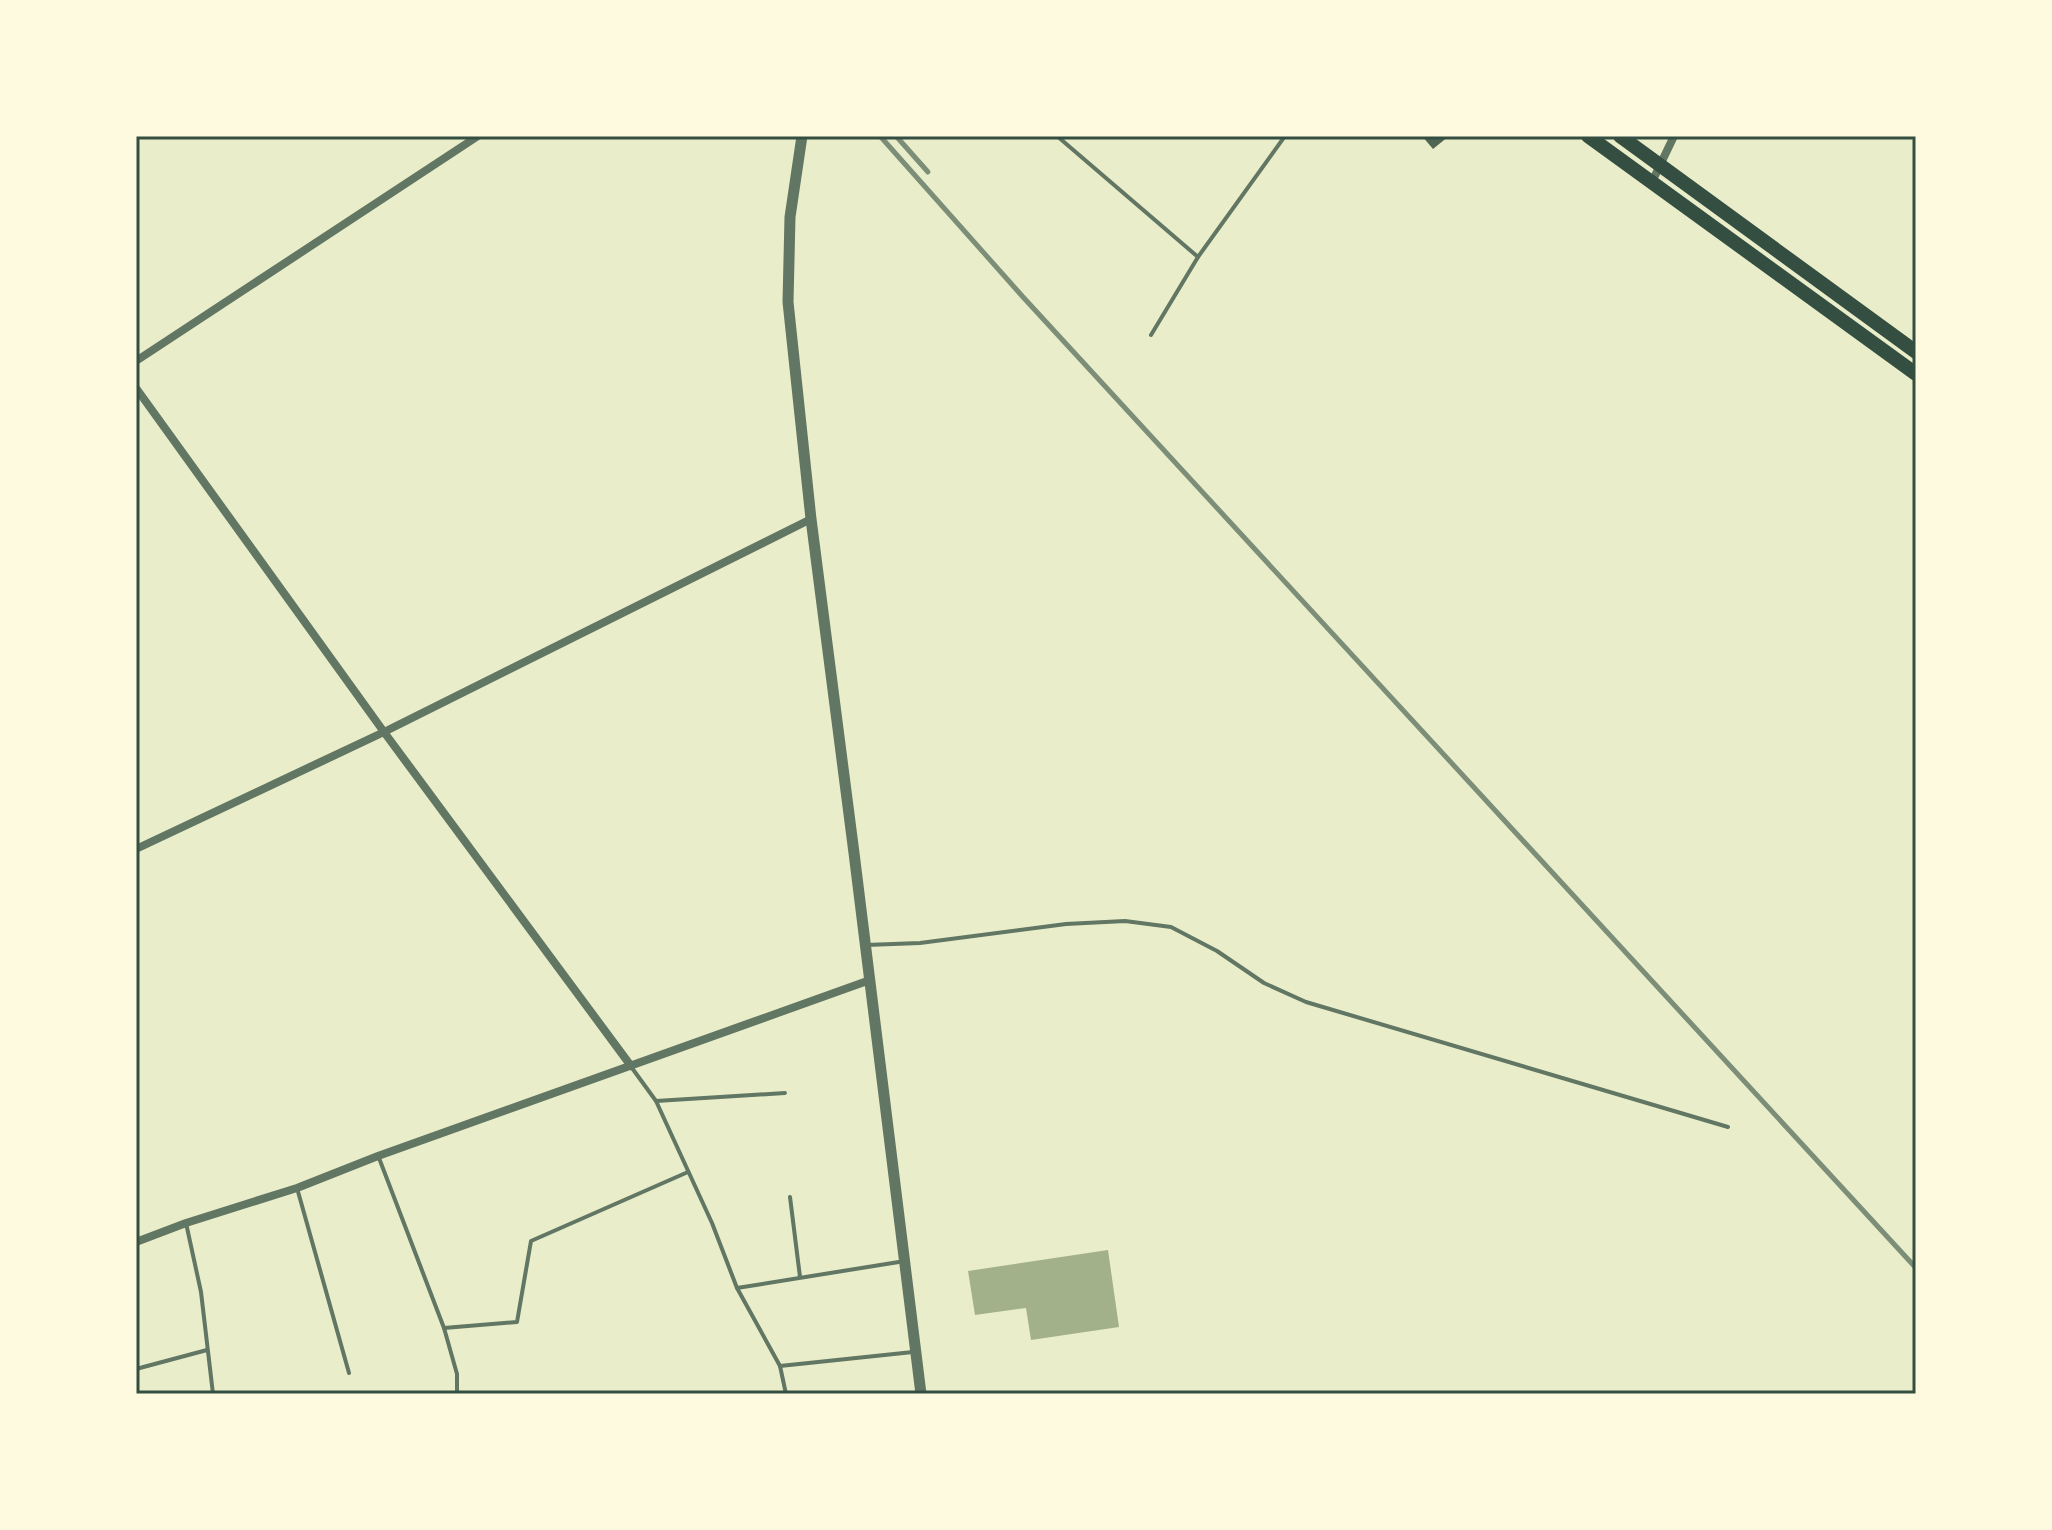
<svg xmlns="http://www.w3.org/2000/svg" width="2052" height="1530" font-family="Mulish,sans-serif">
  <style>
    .water { fill: #a3b18a }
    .building { fill: #4f6655 }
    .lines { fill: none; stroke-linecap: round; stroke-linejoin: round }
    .service { stroke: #617663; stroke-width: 4 }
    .minor { stroke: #617663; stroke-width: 8 }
    .tertiary { stroke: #617663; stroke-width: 11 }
    .primary { stroke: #344e41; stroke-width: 14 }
    .rail { stroke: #7c8e77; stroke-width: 5 }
    .neatline { fill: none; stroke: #344e41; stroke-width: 3 }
  </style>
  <rect width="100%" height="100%" fill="#e9edc9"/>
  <polygon class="water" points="1108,1250 1119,1327 1031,1340 1026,1308 975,1315 968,1271"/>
  <polygon class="building" points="1422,136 1449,136 1433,149"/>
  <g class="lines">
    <g class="service">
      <polyline points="1057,136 1198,257"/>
      <polyline points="1151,335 1198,257 1285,136"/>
      <polyline points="866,945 920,943 1066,924 1125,921 1171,927 1217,951 1264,983 1306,1002 1728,1127"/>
      <polyline points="632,1068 656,1101 712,1223 737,1288 780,1366 786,1394"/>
      <polyline points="656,1101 785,1093"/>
      <polyline points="379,1158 444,1328 457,1374 457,1394"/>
      <polyline points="297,1188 349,1373"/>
      <polyline points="790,1197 800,1277"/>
      <polyline points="186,1223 201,1292 213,1394"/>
      <polyline points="737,1288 905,1261"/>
      <polyline points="444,1328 517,1322 531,1241 688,1172"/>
      <polyline points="780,1366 913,1352"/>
      <polyline points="136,1369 207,1350"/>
    </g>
    <g class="minor">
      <polyline points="1652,182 1674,136"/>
      <polyline points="136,361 478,136"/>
      <polyline points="136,388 384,732 631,1066"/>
      <polyline points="136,849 384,732 811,519"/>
      <polyline points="136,1242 186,1223 297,1188 378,1156 870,980"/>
    </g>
    <polyline class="tertiary" points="802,136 790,217 788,302 811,519 854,853 921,1394"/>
    <g class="primary">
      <polyline points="1588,136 1916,374"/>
      <polyline points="1620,136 1916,352"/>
    </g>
    <g class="rail">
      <polyline points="880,136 1023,297 1916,1268"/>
      <polyline points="896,136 928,172"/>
    </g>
  </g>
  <rect width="2052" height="1530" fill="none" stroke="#fefae0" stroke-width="276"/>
  <rect x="138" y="138" width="1776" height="1254" class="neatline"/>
</svg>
